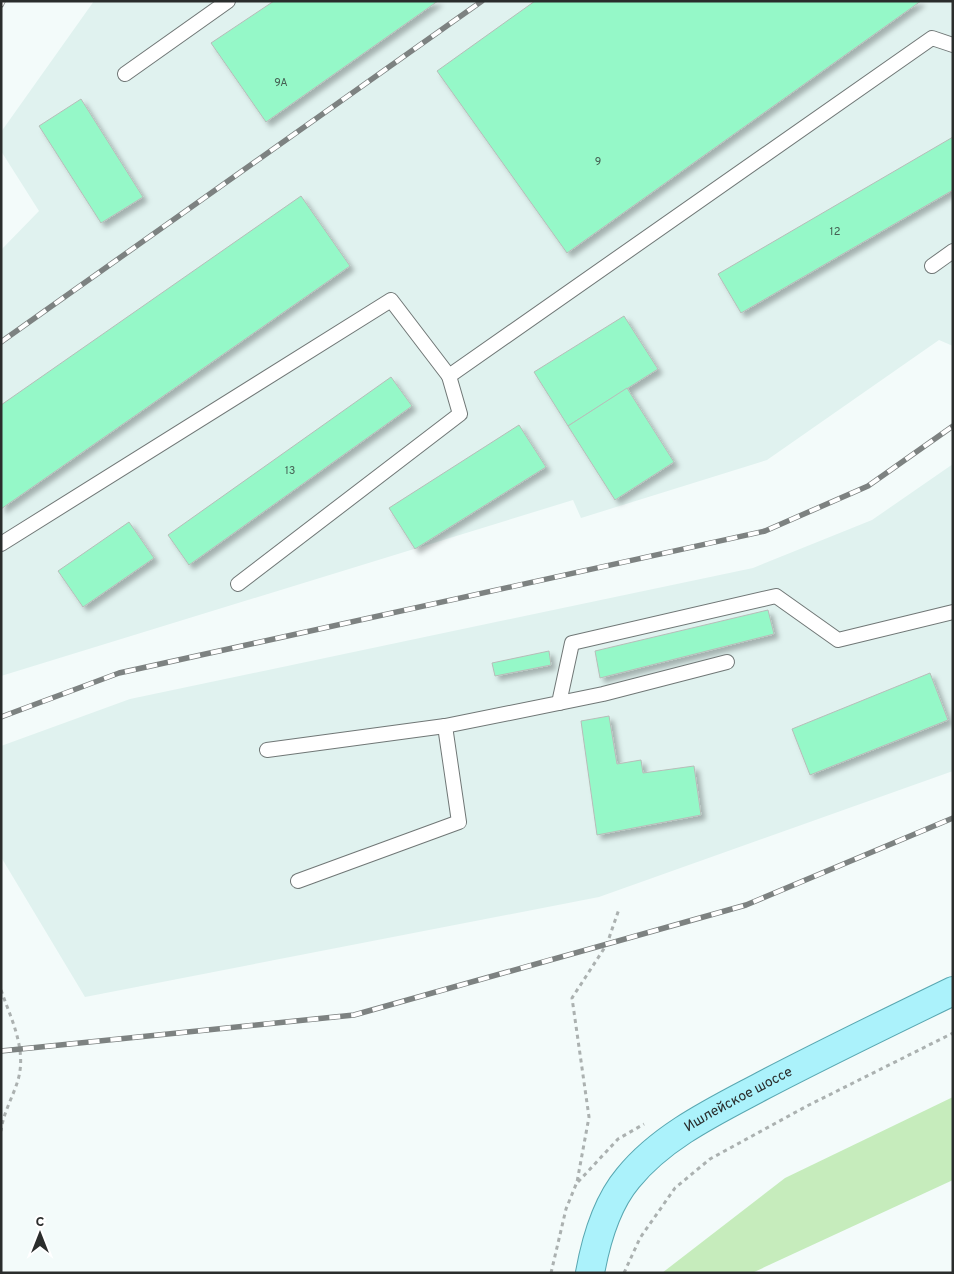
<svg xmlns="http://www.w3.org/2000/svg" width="954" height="1274" font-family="Overpass,sans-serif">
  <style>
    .built { fill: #e0f2ef }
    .green { fill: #c6ecbc }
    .building { fill: #95f8c8; stroke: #b7bdb9; filter: url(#shadow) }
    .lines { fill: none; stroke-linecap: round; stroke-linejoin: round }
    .service-casing { stroke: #707776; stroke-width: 16 }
    .primary-casing { stroke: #59a7b1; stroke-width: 30 }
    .path { stroke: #abb1b0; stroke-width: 3; stroke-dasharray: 4 4; stroke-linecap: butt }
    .service { stroke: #fff; stroke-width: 14 }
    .primary { stroke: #abf2fb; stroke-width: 28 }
    .rail-casing { stroke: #7d8281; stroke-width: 5.5 }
    .rail { stroke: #fff; stroke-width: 4; stroke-dasharray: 11; stroke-linecap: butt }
    .labels { text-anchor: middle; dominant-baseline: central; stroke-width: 5; stroke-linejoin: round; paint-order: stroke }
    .number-label { font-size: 11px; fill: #456053 }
    .street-label { font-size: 14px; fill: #2a2d2c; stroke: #fff }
  </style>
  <defs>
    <filter id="shadow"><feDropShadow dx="4.5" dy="4.5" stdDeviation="2.5" flood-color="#0004"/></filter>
  </defs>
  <rect width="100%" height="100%" fill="#f3fbfa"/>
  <g class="built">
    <polygon points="94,1 953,1 953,346 939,340 767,460 581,518 573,500 1,676 1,250 39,211 1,151 1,132"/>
    <polygon points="953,464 953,771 599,897 85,997 1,857 1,746 130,699 753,568 872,520"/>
  </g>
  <polygon class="green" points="953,1097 953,1180 752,1273 662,1273 785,1178"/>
  <g class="building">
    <polygon points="274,1 438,1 266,122 211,43"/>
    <polygon points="535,1 921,1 567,253 437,71"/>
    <polygon points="81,99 143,197 101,223 39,126"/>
    <polygon points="953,137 953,190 741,313 718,274"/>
    <polygon points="301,196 350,266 1,509 1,405"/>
    <polygon points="624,316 658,369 568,426 534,372"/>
    <polygon points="391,377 412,406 189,565 168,535"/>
    <polygon points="627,388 674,462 615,500 568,426"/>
    <polygon points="519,425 546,467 415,549 389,508"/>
    <polygon points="129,522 154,558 83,607 58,571"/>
    <polygon points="768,610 774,634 600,678 595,651"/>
    <polygon points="549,651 551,665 495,676 492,663"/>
    <polygon points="930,673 948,720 810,775 792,729"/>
    <polygon points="609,716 617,764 641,760 643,773 694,766 701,815 597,835 581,721"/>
  </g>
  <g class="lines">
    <g class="service-casing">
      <g id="service">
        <polyline points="125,74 228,1"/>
        <polyline points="932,266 953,251"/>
        <polyline points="1,544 391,300 449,376 932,38 953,45"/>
        <polyline points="238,584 460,414 449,376"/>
        <polyline points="559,703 603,694 727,662"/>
        <polyline points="267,750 445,726 559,703 572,643 776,596 838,640 953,612"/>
        <polyline points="298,881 459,822 445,726"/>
      </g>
    </g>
    <g class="primary-casing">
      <g id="primary">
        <path id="s1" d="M590,1273C596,1240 606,1204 628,1178C662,1136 715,1111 762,1086C825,1053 889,1022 953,991"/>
      </g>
    </g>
    <g class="path">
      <path d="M1,990C11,1019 27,1049 18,1080C13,1097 3,1113 1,1131"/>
      <polyline points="578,1182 618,1139 644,1124"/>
      <polyline points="551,1273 566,1209 577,1182 589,1117 572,998 607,944 619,909"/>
      <polyline points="624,1273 640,1238 675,1188 710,1159 807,1106 953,1033"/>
    </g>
    <use href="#service" class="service"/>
    <use href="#primary" class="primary"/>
    <g class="rail-casing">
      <g id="rail">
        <polyline points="1,5 3,1"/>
        <polyline points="1,342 482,1"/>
        <polyline points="1,717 119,673 765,531 868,486 953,426"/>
        <polyline points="1,1051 354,1015 746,905 953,818"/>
      </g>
    </g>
    <use href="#rail" class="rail"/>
  </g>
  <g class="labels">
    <g class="number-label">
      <text x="281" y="83">9А</text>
      <text x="598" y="162">9</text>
      <text x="835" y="232">12</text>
      <text x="290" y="471">13</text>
    </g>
    <g class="street-label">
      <text stroke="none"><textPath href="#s1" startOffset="240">Ишлейское шоссе</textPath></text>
    </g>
  </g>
  <rect width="954" height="1274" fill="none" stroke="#2a2d2c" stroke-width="5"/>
  <g transform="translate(40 1234)" stroke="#ffffff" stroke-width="4" paint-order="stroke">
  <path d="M0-4L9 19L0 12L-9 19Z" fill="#2a2d2c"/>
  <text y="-8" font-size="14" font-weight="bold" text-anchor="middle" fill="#2a2d2c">С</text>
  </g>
</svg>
